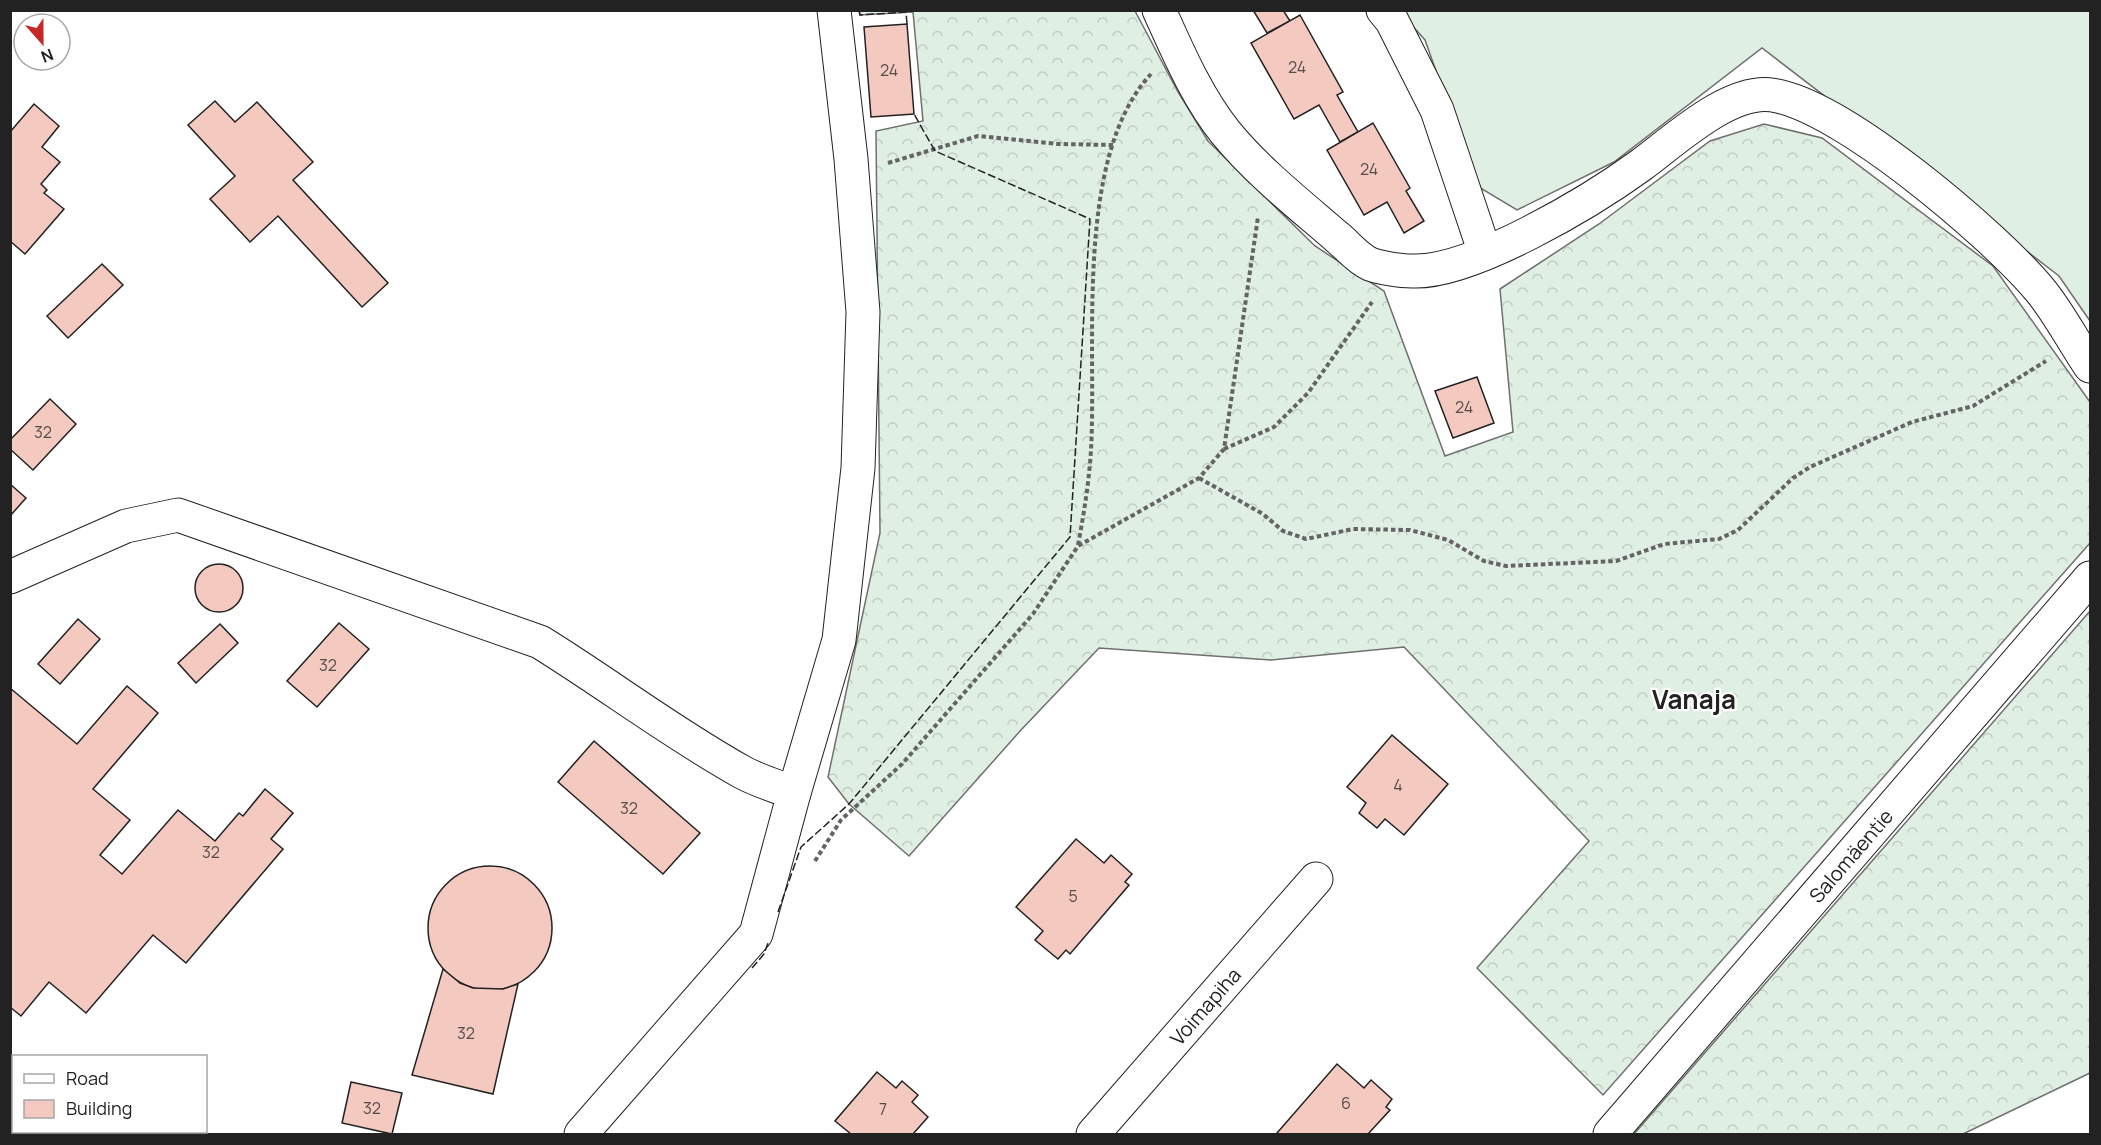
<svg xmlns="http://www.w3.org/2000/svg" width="2101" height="1145" font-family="Manrope,sans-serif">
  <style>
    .grass { fill: #e0efe3; stroke: #6f6f6f; stroke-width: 1.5 }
    .forest { fill: url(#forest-crowns); stroke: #6f6f6f; stroke-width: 1.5 }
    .building { fill: #f3c9c0; stroke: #222; stroke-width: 1.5 }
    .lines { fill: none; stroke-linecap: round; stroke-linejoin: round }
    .minor-casing { stroke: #222; stroke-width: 35 }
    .path { stroke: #646464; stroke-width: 4; stroke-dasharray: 4.5 3; stroke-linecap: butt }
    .minor { stroke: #fff; stroke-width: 33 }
    .fence { stroke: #222; stroke-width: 1.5; stroke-dasharray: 8 3; stroke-linecap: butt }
    .labels { text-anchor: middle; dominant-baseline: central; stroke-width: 4.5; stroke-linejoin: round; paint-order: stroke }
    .number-label { font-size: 16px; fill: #564c4a }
    .street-label { font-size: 20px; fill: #222; stroke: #fff }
    .district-label { font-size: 26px; font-weight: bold; fill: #222; stroke: #fff }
  </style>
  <defs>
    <pattern id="forest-crowns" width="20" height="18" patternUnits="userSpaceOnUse" patternTransform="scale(1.5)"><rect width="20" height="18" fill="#e0efe3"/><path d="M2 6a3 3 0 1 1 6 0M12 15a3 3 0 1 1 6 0" fill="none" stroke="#c0cdc2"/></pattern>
  </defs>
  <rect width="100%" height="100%" fill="#fff"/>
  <polygon class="grass" points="1399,11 2090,11 2090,321 2059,276 1762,48 1614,162 1517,210 1477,186 1425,40"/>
  <g class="forest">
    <polygon points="859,11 1135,11 1178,92 1208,141 1315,246 1384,291 1445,456 1513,432 1500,289 1599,224 1710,141 1764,124 1822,138 1993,266 2090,402 2090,543 1603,1095 1477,968 1589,841 1404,647 1271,660 1099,648 1021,730 909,856 849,804 828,777 880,533 876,131 923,121 913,12 860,15"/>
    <polygon points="2090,611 2090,1073 1963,1134 1634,1134"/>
  </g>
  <g class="building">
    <polygon points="1253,10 1283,10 1290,21 1267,33"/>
    <polygon points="1300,15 1343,92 1337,95 1358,132 1340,142 1319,105 1294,119 1251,43"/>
    <polygon points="907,24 914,114 871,117 864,27"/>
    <polygon points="215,101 235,122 257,102 313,162 293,180 388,283 362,307 278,216 250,242 210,199 235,176 188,125"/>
    <polygon points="34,104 59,126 42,147 60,162 41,184 47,190 44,193 64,209 25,254 10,241 10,132"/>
    <polygon points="1373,123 1410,188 1406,191 1424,221 1404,233 1387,202 1364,215 1327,150"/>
    <polygon points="102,264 123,285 68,338 47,316"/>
    <polygon points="1477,377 1494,423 1453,438 1435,391"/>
    <polygon points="50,399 76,424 33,470 10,449 10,440"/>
    <polygon points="10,484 26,498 10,516"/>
    <circle cx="219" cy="588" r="24"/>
    <polygon points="78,619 100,639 60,684 38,664"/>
    <polygon points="339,623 369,649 317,707 287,681"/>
    <polygon points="220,624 238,643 196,683 178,663"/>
    <polygon points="127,686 158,713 93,789 130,820 100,855 122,874 178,810 215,841 239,813 243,816 265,789 293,813 271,839 283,849 186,963 153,935 86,1013 49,982 21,1016 10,1007 10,688 77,744"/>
    <polygon points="1392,735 1448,784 1404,835 1385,819 1377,828 1359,813 1366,803 1347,787"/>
    <polygon points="594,741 700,833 663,874 558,782"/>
    <polygon points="1076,839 1104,863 1111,855 1132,874 1125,882 1129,885 1070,954 1066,950 1058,959 1035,940 1043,931 1016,907"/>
    <circle cx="490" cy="928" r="62"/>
    <polygon points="443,969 460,983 473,988 503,989 518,984 493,1094 412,1075"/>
    <polygon points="1337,1064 1364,1088 1371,1080 1392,1099 1386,1107 1390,1110 1368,1134 1279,1134 1277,1133"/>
    <polygon points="877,1072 896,1088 902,1081 918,1095 912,1102 928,1117 913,1134 851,1134 835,1121"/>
    <polygon points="351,1082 402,1093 392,1134 342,1123"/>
  </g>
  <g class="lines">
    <g class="minor-casing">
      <g id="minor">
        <path d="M1159,10C1178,52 1197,97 1226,133C1258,172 1299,204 1337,237C1347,245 1358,259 1370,264C1381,268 1400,271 1412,271C1471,274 1593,200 1641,165C1675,140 1729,89 1772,95C1842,105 1994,235 2040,290C2059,313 2073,341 2090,366"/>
        <polyline points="1383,10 1392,21 1437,110 1485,253"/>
        <path d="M10,577L126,526L178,515L540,642C608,684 672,733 742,772C758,781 777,786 794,793"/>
        <polyline points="581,1134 756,934 794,793 839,640 858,468 863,312 851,159 834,10"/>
        <path id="s1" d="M1093,1134L1316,879"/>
        <path id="s2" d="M1610,1134L2090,578"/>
      </g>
    </g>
    <g class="path">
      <polyline points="888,163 978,136 1059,144 1113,145"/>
      <polyline points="1224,449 1274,427 1308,393 1372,302"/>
      <polyline points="1199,478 1263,514 1283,531 1306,539 1353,529 1410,530 1448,540 1484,561 1506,566 1616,561 1664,544 1719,539 1738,530 1793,478 1810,467 1912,422 1973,406 2046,361"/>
      <path d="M1078,545C1084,513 1089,482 1091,450C1097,343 1074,157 1151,74"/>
      <polyline points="815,861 841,820 902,764 1033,614 1078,546 1199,478 1224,449 1258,217"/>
    </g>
    <use href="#minor" class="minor"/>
    <g class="fence">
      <polyline points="859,10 860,15 906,12 907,24"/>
      <polyline points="778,912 801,847 849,804 1070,537 1090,219 935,151 914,114"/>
      <polyline points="752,968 764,954 768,943"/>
    </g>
  </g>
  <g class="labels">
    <g class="number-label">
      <text x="1297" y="67">24</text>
      <text x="889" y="70">24</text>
      <text x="1369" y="169">24</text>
      <text x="1464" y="407">24</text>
      <text x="43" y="432">32</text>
      <text x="328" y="665">32</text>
      <text x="1398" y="785">4</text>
      <text x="629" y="808">32</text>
      <text x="211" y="852">32</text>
      <text x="1073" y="896">5</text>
      <text x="466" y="1033">32</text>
      <text x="1346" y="1103">6</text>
      <text x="372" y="1108">32</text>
      <text x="883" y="1109">7</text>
    </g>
    <g class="street-label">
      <text stroke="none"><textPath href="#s2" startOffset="368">Salomäentie</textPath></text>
      <text stroke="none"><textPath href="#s1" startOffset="170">Voimapiha</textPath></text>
    </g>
    <g class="district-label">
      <text x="1694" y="699">Vanaja</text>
    </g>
  </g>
  <rect width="2101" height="1145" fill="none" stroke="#222222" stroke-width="24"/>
  <rect x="12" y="1055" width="195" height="78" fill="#ffffff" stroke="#a7a7a7" stroke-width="1.5"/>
  <rect x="24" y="1074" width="30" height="9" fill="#ffffff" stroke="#a7a7a7" stroke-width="1.5"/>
  <text x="66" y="1085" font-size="18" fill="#222222">Road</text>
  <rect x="24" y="1100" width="30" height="18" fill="#f3c9c0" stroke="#a7a7a7" stroke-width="1.5"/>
  <text x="66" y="1115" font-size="18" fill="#222222">Building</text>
  <g transform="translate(42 42) rotate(159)"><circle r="28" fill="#ffffff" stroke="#a7a7a7" stroke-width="1.5"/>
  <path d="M0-4.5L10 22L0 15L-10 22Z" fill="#c62828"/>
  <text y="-9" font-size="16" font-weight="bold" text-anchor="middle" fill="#222222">N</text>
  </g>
</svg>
